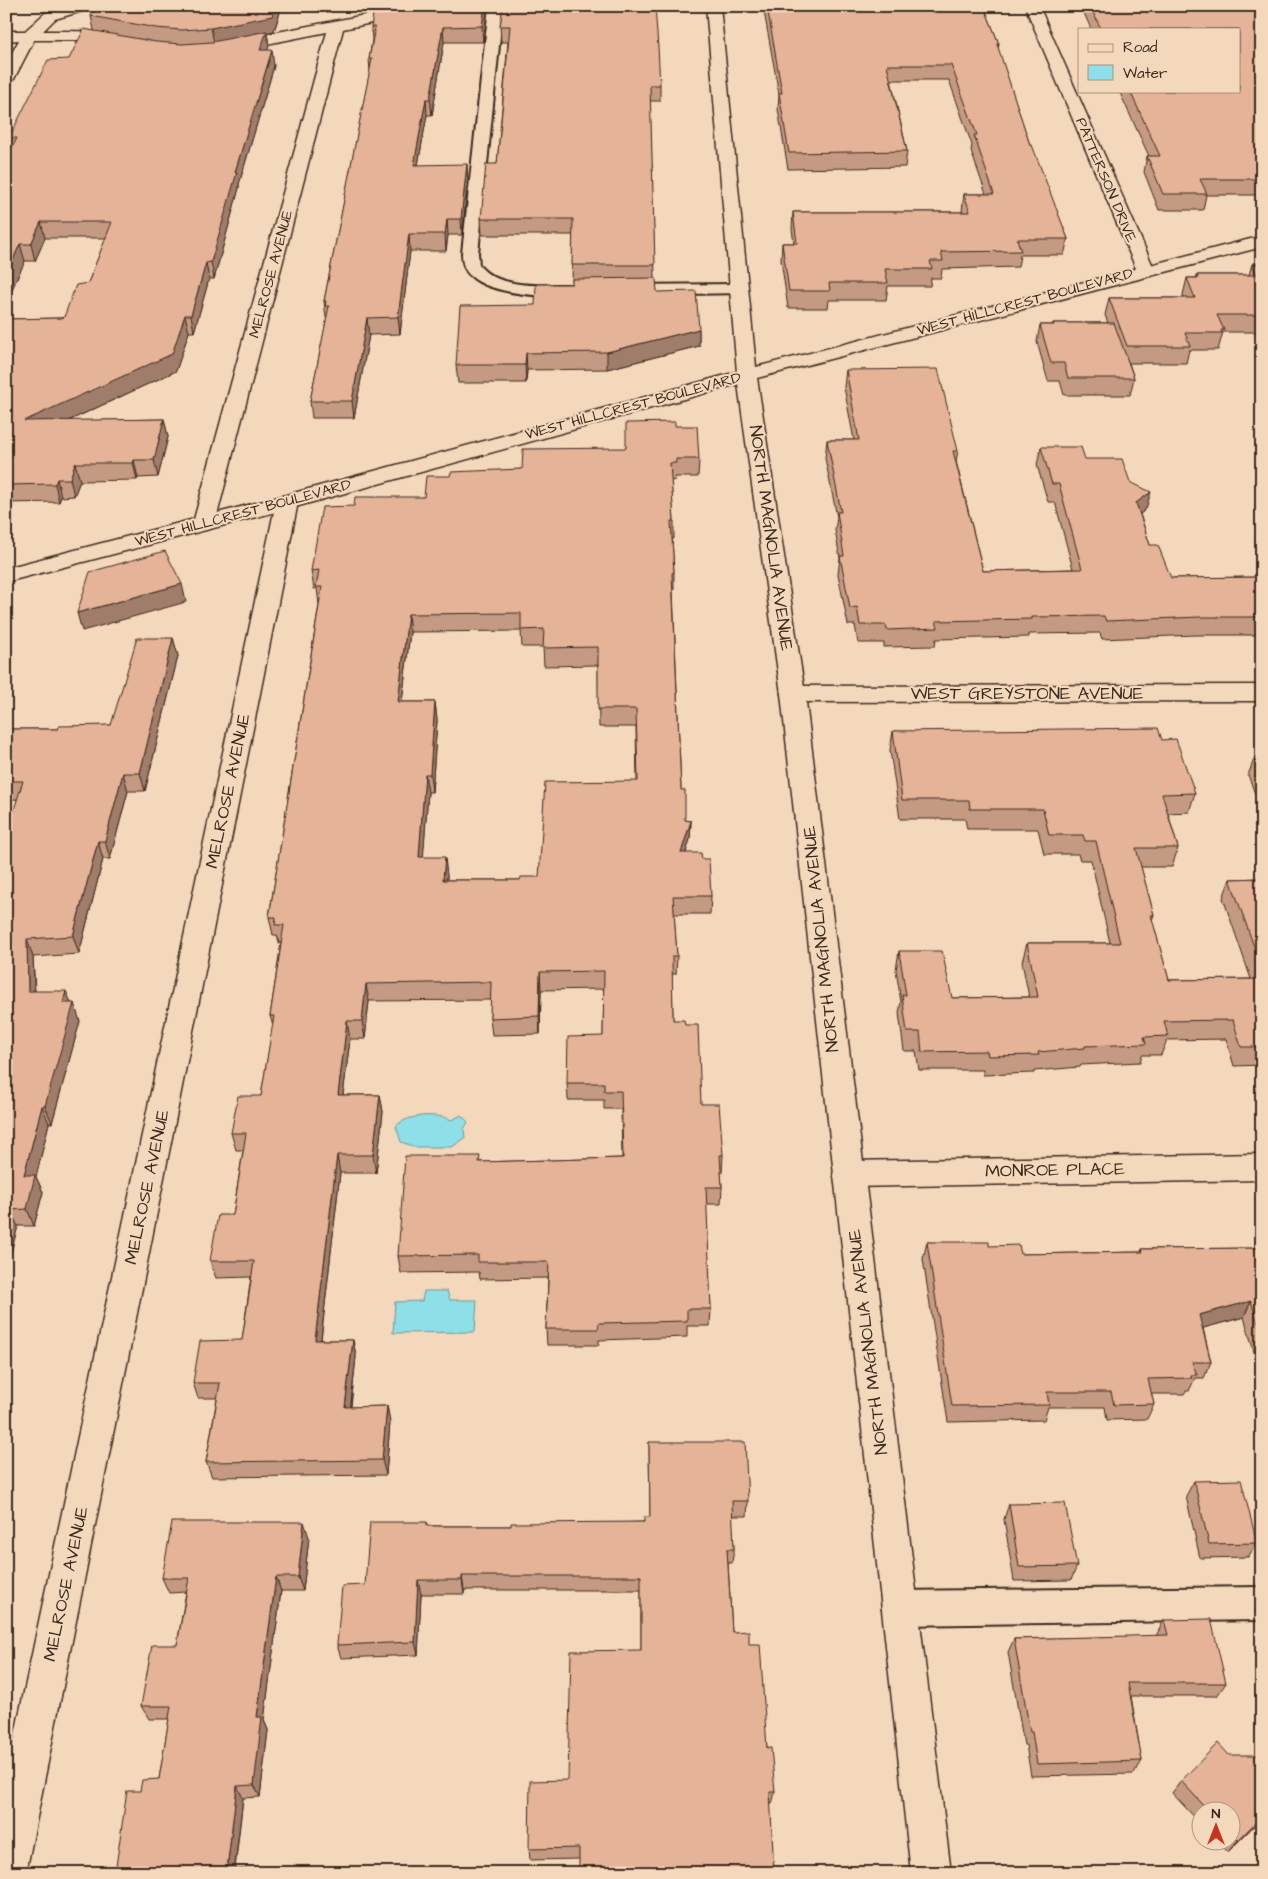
<svg xmlns="http://www.w3.org/2000/svg" width="1268" height="1879" font-family="'Architects Daughter',sans-serif">
  <style>
    .water { fill: #8edfe7; stroke: #6d9797 }
    .lines { fill: none; stroke-linecap: round; stroke-linejoin: round }
    .service-casing { stroke: #3b2a1e; stroke-width: 4 }
    .minor-casing { stroke: #3b2a1e; stroke-width: 3 }
    .tertiary-casing { stroke: #3b2a1e; stroke-width: 3 }
    .service { fill: #f4d8bb; fill-rule: evenodd }
    .minor { fill: #f4d8bb; fill-rule: evenodd }
    .tertiary { fill: #f4d8bb; fill-rule: evenodd }
    .wall { fill: #c59a82; stroke: #3b2a1e; fill-rule: evenodd }
    .shaded-wall { fill: #a07d6a; stroke: #3b2a1e }
    .building { fill: #e5b397; stroke: #3b2a1e; fill-rule: evenodd }
    .labels { text-anchor: middle; dominant-baseline: central; stroke-width: 4; stroke-linejoin: round; paint-order: stroke }
    .far-street-label { font-size: 15px; fill: #3b2a1e; stroke: #f4d8bb }
    .street-label { font-size: 18px; fill: #3b2a1e; stroke: #f4d8bb }
  </style>
  <rect width="100%" height="100%" fill="#f4d8bb"/>
  <filter id="ink" filterUnits="userSpaceOnUse"><feTurbulence type="fractalNoise" baseFrequency=".02" numOctaves="2"/><feDisplacementMap in="SourceGraphic" scale="10" xChannelSelector="R" yChannelSelector="G"/><feConvolveMatrix kernelMatrix="1 2 1 2 8 2 1 2 1" color-interpolation-filters="sRGB"/></filter>
  <g filter="url(#ink)">
    <g class="water">
      <path d="M461,1115L468,1122L464,1129L465,1138L452,1147H416L401,1142L396,1126C408,1114 437,1113 452,1120Z"/>
      <polygon points="424,1291 447,1291 450,1300 477,1300 475,1332 393,1333 395,1302 422,1301"/>
    </g>
    <g class="lines">
      <g class="service-casing">
        <g id="service">
          <path d="M489,6H503L478,253L479,265C497,289 542,285 569,285L575,286L577,290L575,294C551,299 491,294 472,277C464,271 462,263 462,253Z"/>
          <polygon points="739,284 745,285 747,289 745,293 624,295 618,294 616,290 618,286 624,285"/>
          <polygon points="1262,1587 1262,1620 899,1625 887,1620 882,1608 887,1596 899,1591"/>
        </g>
      </g>
      <g class="minor-casing">
        <g id="minor">
          <path d="M68,6H92L90,9L55,19L43,31C58,31 117,29 126,41L118,46L77,40H34L14,79L6,84V64L19,40L6,41V31H25L45,13Z"/>
          <polygon points="411,6 442,6 435,10 343,29 215,523 212,528 204,530 196,528 193,523 327,32 232,51 224,46 232,41"/>
          <polygon points="1025,6 1039,6 1155,271 1152,275 1140,275 1137,271"/>
          <polygon points="287,496 295,497 298,502 26,1873 6,1873 6,1777 276,502 279,497"/>
          <polygon points="1262,685 1262,701 793,702 784,700 781,694 784,688 793,686"/>
          <polygon points="1262,1154 1262,1180 848,1187 837,1183 833,1174 837,1165 848,1161"/>
        </g>
      </g>
      <g class="tertiary-casing">
        <polygon id="tertiary" points="706,6 720,6 756,367 1262,236 1262,247 757,378 805,694 951,1873 911,1873 781,694 738,384 295,507 6,582 6,568 279,497 737,372"/>
      </g>
      <use href="#service" class="service"/>
      <use href="#minor" class="minor"/>
      <use href="#tertiary" class="tertiary"/>
    </g>
    <g class="wall">
      <polygon points="98,6 282,6 274,31 267,33 269,46 267,50 274,66 239,184 239,188 214,279 209,279 194,332 189,332 176,371 68,421 164,419 168,437 158,477 138,478 137,480 80,481 74,496 61,497 59,502 6,503 6,319 61,318 64,317 88,283 106,238 45,238 35,261 25,261 6,302 6,161 12,150 9,138 69,59 94,30 91,16"/>
      <polygon points="378,6 488,6 483,42 444,42 432,115 427,115 418,165 468,180 462,235 448,235 446,251 410,251 400,334 369,335 354,418 312,418 310,401 327,318 326,318 324,301 370,71 369,59 372,40 371,27 378,8"/>
      <polygon points="503,6 660,85 660,101 650,101 655,278 657,292 699,329 699,346 607,369 527,370 526,383 458,383 456,365 535,305 572,284 573,235 482,235 481,219 497,164 508,42 501,42 500,26"/>
      <polygon points="763,6 984,6 999,44 998,49 1030,145 1068,239 1064,255 1020,255 1018,267 942,269 941,278 931,278 930,286 888,286 886,300 829,300 828,308 788,308 781,260 782,243 794,243 792,229 793,212 963,212 962,211 964,194 986,194 971,151 972,145 949,80 891,80 907,151 905,167 788,169 778,109 779,94"/>
      <polygon points="1081,6 1262,6 1262,195 1206,195 1203,210 1159,210 1144,172 1147,156 1149,156 1119,91 1239,91 1239,29 1091,29"/>
      <polygon points="1252,264 1262,264 1262,332 1223,332 1218,350 1189,350 1186,363 1129,363 1134,378 1130,395 1064,395 1060,381 1048,381 1037,342 1040,325 1052,325 1053,323 1108,323 1105,315 1109,298 1184,298 1183,295 1187,278 1196,278 1197,275 1249,275"/>
      <polygon points="846,370 958,451 956,461 983,571 1073,569 1055,502 1048,502 1037,465 1041,447 1085,459 1130,482 1146,509 1140,514 1150,545 1171,578 1262,577 1262,635 1195,635 1102,639 1100,633 1029,634 1029,637 936,639 935,646 884,647 884,643 858,643 855,625 848,625 838,574 840,558 835,530 837,517 825,458 827,440 854,440 844,387"/>
      <path d="M675,426L699,459L698,477H675V480L671,481L674,521V539H672L674,572V590H673L681,790L685,820L691,821L690,839L686,853L702,859L711,896L710,914H674L677,956L676,974H672L673,1020L701,1104L723,1155L722,1173H721L722,1187L721,1204H706L711,1309L710,1326H687V1337L599,1340V1345H547L546,1329L548,1278L480,1279L479,1272L401,1273L398,1256L480,1162L622,1158L621,1109H604V1100H568L567,1083L603,1036L604,989L541,990L540,1034L492,1035L490,1018L491,1000L369,1001L365,1039H350L343,1095H380L383,1112L376,1173H340L321,1340H353L356,1356L351,1407L387,1406L390,1422L386,1475L212,1477L206,1462L217,1398H198L193,1383L242,1340L251,1277L216,1278L210,1261L233,1215L243,1150H236L231,1133L261,1096L273,1025L270,1016L281,943H279L277,935H273L269,917L319,605L317,588L314,589L311,571L354,506L424,497L450,476L522,469L626,448ZM521,631L522,647H543L544,666L598,665L599,727H636L637,781L539,877L520,880H447V875L423,857L428,792H432L437,720L435,702H402L410,632Z"/>
      <polygon points="173,638 178,656 145,791 128,791 110,859 103,859 79,954 33,957 35,991 71,1003 80,1021 52,1123 49,1123 36,1177 43,1192 34,1226 18,1226 6,1270 17,799 6,800 6,729 58,729 111,725"/>
      <polygon points="893,731 1162,740 1195,793 1189,812 1168,813 1178,848 1172,867 1141,867 1154,915 1152,920 1169,980 1251,979 1223,898 1230,879 1262,878 1262,1065 1234,1066 1226,1039 1167,1040 1161,1055 1142,1055 1140,1062 1081,1065 1080,1067 1034,1071 1034,1073 983,1075 983,1070 919,1070 916,1051 904,1051 899,1013 901,1002 896,970 899,951 952,998 1029,997 1022,962 1027,943 1110,943 1091,860 1080,860 1078,854 1044,854 1038,829 967,829 965,819 900,819 890,750"/>
      <polygon points="1262,756 1262,813 1248,775 1255,757"/>
      <polygon points="927,1242 989,1246 1021,1254 1141,1252 1142,1249 1262,1248 1262,1380 1244,1317 1203,1328 1211,1362 1204,1378 1195,1378 1189,1391 1186,1391 1184,1394 1151,1394 1154,1404 1147,1419 1107,1420 1105,1407 1048,1407 1044,1420 948,1422 923,1259"/>
      <polygon points="649,1442 748,1501 747,1516 732,1516 734,1549 732,1563 728,1563 732,1632 749,1644 775,1792 772,1804 579,1859 530,1860 529,1849 641,1650 641,1590 464,1590 464,1594 421,1594 418,1655 341,1658 337,1645 365,1585 427,1522 428,1526 511,1526 644,1522 650,1517"/>
      <polygon points="1194,1481 1257,1543 1248,1557 1200,1558 1186,1496"/>
      <polygon points="1009,1504 1077,1566 1071,1580 1014,1581 1004,1519"/>
      <polygon points="309,1537 303,1591 281,1591 264,1720 268,1730 260,1797 243,1798 235,1869 115,1873 140,1791 159,1779 169,1719 149,1719 141,1706 177,1645 186,1592 169,1593 162,1578"/>
      <polygon points="1164,1620 1226,1683 1217,1696 1131,1696 1142,1761 1134,1774 1031,1776 1026,1745 1024,1745 1008,1652 1014,1639 1157,1636 1157,1634"/>
      <polygon points="1262,1701 1262,1718 1259,1705"/>
      <polygon points="1229,1755 1262,1818 1228,1852 1218,1842 1230,1842 1230,1812 1200,1812 1200,1823 1172,1793 1181,1781"/>
    </g>
    <g class="shaded-wall">
      <polygon points="275,6 282,6 274,31 267,33 269,46 262,66 214,43 211,28"/>
      <polygon points="485,6 488,6 483,42 482,26"/>
      <polygon points="443,27 444,42 432,115 430,99"/>
      <polygon points="272,50 274,66 239,184 239,188 214,279 211,262 235,172"/>
      <polygon points="426,99 427,115 415,181 414,165"/>
      <polygon points="467,164 468,180 462,235 461,219"/>
      <polygon points="447,219 448,235 446,251 445,234"/>
      <polygon points="41,222 45,238 35,261 31,244"/>
      <polygon points="409,234 410,251 400,334 398,317"/>
      <polygon points="20,244 25,261 6,302 6,275"/>
      <polygon points="206,263 209,279 194,332 191,315"/>
      <polygon points="185,315 189,332 176,371 29,439 24,421"/>
      <polygon points="367,318 369,335 354,418 352,401"/>
      <polygon points="699,329 699,346 607,369 607,352"/>
      <polygon points="526,353 527,370 526,383 525,365"/>
      <polygon points="164,419 168,437 158,477 154,460"/>
      <polygon points="134,460 138,478 137,480 133,463"/>
      <polygon points="75,463 80,481 74,496 70,479"/>
      <polygon points="57,479 61,497 59,502 55,484"/>
      <polygon points="1151,492 1146,509 1132,521 1136,503"/>
      <polygon points="182,584 186,602 82,631 77,613"/>
      <polygon points="408,614 410,632 400,720 398,702"/>
      <polygon points="173,638 178,656 145,791 140,773"/>
      <polygon points="435,702 437,720 432,792 430,774"/>
      <polygon points="123,773 128,791 110,859 105,841"/>
      <polygon points="425,774 428,792 422,875 419,857"/>
      <polygon points="691,821 690,839 680,871 681,853"/>
      <polygon points="98,841 103,859 79,954 73,936"/>
      <polygon points="445,857 447,875 445,898 443,880"/>
      <polygon points="27,939 33,957 35,1009 28,991"/>
      <polygon points="540,972 541,990 540,1034 539,1016"/>
      <polygon points="366,984 369,1001 365,1039 362,1021"/>
      <polygon points="66,991 73,1007 74,1003 80,1021 52,1123 45,1106 63,1003"/>
      <polygon points="347,1021 350,1039 341,1112 338,1095"/>
      <polygon points="380,1095 383,1112 376,1173 373,1155"/>
      <polygon points="42,1106 49,1123 36,1177 43,1192 34,1226 27,1209 24,1175"/>
      <polygon points="337,1155 340,1173 319,1356 315,1340"/>
      <polygon points="10,1210 18,1226 6,1270 6,1224"/>
      <polygon points="6,1280 12,1292 6,1316"/>
      <polygon points="1251,1301 1244,1317 1192,1331 1199,1315"/>
      <polygon points="353,1340 356,1356 349,1422 345,1407"/>
      <polygon points="387,1406 390,1422 386,1475 382,1460"/>
      <polygon points="304,1522 309,1537 303,1591 298,1577"/>
      <polygon points="462,1576 464,1590 464,1594 462,1580"/>
      <polygon points="276,1577 281,1591 264,1720 268,1730 260,1797 254,1785 257,1717"/>
      <polygon points="418,1580 421,1594 418,1655 415,1642"/>
      <polygon points="237,1786 243,1798 234,1873 227,1869"/>
      <polygon points="1262,1816 1262,1818 1228,1852 1238,1840"/>
    </g>
    <g class="building">
      <polygon points="98,6 275,6 272,16 211,28 182,30 156,28 91,16 94,9"/>
      <polygon points="388,6 485,6 482,26 443,27 430,99 426,99 414,165 467,164 461,219 447,219 445,234 409,234 398,317 367,318 352,401 310,401 329,306 325,306 326,301 324,301 372,59 369,59 375,27 371,27 374,9"/>
      <polygon points="503,6 655,6 658,47 660,85 650,85 655,265 572,265 573,219 481,219 486,164 497,164 510,26 500,26"/>
      <polygon points="767,6 984,6 999,44 997,44 1030,145 1032,145 1068,239 1017,239 1021,251 941,252 943,261 930,261 932,269 885,269 888,283 829,283 830,291 789,291 782,243 797,243 793,212 970,212 964,194 994,194 974,135 977,135 951,65 887,65 907,151 789,153 779,93 782,93"/>
      <polygon points="1090,6 1262,6 1262,179 1200,179 1207,194 1163,194 1147,156 1160,156 1130,91 1239,91 1239,29 1101,29"/>
      <polygon points="84,29 156,42 182,44 212,42 267,31 260,50 272,50 235,172 237,172 211,262 206,263 191,315 185,315 172,354 24,421 164,419 154,460 134,460 133,463 75,463 70,479 57,479 55,484 6,485 6,319 61,318 64,317 76,285 88,283 112,222 41,222 31,244 20,244 6,275 6,161 17,138 9,138 48,60 69,59"/>
      <polygon points="1252,264 1262,264 1262,315 1217,315 1224,330 1221,330 1222,333 1185,333 1190,346 1127,346 1109,298 1195,298 1187,278 1199,278 1197,275 1257,275"/>
      <polygon points="656,278 657,292 696,291 699,329 607,352 526,353 525,365 456,365 460,306 535,305 536,284 572,284 572,279"/>
      <polygon points="1053,323 1114,323 1134,378 1068,378 1064,363 1051,363 1040,325 1054,325"/>
      <polygon points="938,369 958,451 953,451 983,571 1082,569 1059,484 1052,484 1041,447 1081,447 1085,459 1122,459 1130,482 1151,492 1136,503 1150,545 1158,545 1171,578 1262,577 1262,617 1200,617 1106,621 1104,616 1032,617 1032,619 936,621 938,628 887,630 886,625 860,625 857,607 850,608 840,556 844,556 837,512 841,512 827,440 859,440 846,370"/>
      <path d="M675,422V426H697L699,459H676V463H670L674,521H671L674,572L672,573L681,790H685V820L691,821L681,853H701L702,859H709L711,896H673L677,956H672L673,1020H684L685,1025H698L701,1104H719L723,1155H720L722,1187H706L711,1309H687V1321L599,1323L598,1329H546L549,1262H478V1255L398,1256L405,1156H480L479,1162L623,1158L621,1091H604V1083H567L568,1037L603,1036L604,971L540,972L539,1016L490,1018L491,982L366,984L362,1021H347L338,1095H380L373,1155H337L315,1340H353L345,1407L387,1406L382,1460L206,1462L220,1383H193L200,1341L242,1340L254,1261H210L218,1215H233L246,1133H231L238,1096H261L274,1016H270L284,925H275L276,917H269L322,587H316L319,570L311,571L322,507L354,506L355,497H424L426,476H450L451,472L522,469L523,449L626,448V423ZM521,613V630L544,629L543,648L598,647V709H636L638,781L545,782L539,877H521L520,880H443L445,857H419L425,774H430L435,702H398L408,614Z"/>
      <polygon points="165,551 182,584 77,613 90,572"/>
      <polygon points="137,638 173,638 140,773 123,773 105,841 98,841 73,936 27,939 28,991 66,991 63,1003 74,1003 45,1106 42,1106 24,1175 35,1175 27,1209 10,1210 6,1224 6,835 23,781 6,781 6,729 58,729 59,726 111,725"/>
      <polygon points="1158,728 1162,740 1176,739 1195,793 1162,794 1178,848 1136,848 1154,915 1151,915 1169,980 1262,979 1262,1047 1241,1047 1233,1020 1164,1021 1168,1036 1144,1037 1146,1044 1085,1046 1085,1048 1038,1052 1039,1055 988,1056 987,1051 922,1052 920,1032 907,1032 902,995 906,995 899,951 942,951 952,998 1038,997 1027,943 1120,943 1096,841 1085,841 1083,835 1049,835 1043,809 970,809 969,800 902,800 893,731"/>
      <polygon points="1262,756 1262,777 1255,757"/>
      <polygon points="1262,878 1262,969 1230,879"/>
      <polygon points="927,1242 989,1242 989,1246 1019,1245 1021,1254 1143,1252 1142,1249 1262,1248 1262,1336 1251,1301 1199,1315 1211,1362 1192,1362 1197,1375 1191,1375 1192,1378 1148,1379 1154,1404 1114,1405 1111,1392 1047,1392 1049,1405 952,1406"/>
      <polygon points="649,1442 745,1442 748,1501 732,1501 734,1549 727,1549 732,1632 749,1631 749,1644 760,1644 767,1748 771,1748 775,1792 770,1792 774,1873 579,1873 579,1848 529,1849 530,1781 568,1780 571,1651 641,1650 641,1576 462,1576 462,1580 418,1580 415,1642 337,1645 342,1586 365,1585 370,1522 427,1522 427,1526 511,1526 511,1523 644,1522 644,1517 650,1517"/>
      <polygon points="1241,1480 1257,1543 1209,1544 1194,1481"/>
      <polygon points="1065,1503 1077,1566 1019,1567 1009,1504"/>
      <polygon points="172,1522 304,1522 298,1577 276,1577 257,1717 262,1717 254,1785 237,1786 227,1869 285,1868 284,1873 115,1873 127,1791 140,1791 142,1780 159,1779 171,1706 141,1706 152,1645 177,1645 189,1578 162,1578"/>
      <polygon points="1211,1619 1226,1683 1128,1683 1142,1761 1037,1764 1032,1732 1030,1732 1014,1639 1168,1635 1164,1620"/>
      <polygon points="1218,1743 1229,1755 1262,1755 1262,1816 1238,1840 1230,1833 1230,1812 1210,1812 1181,1781"/>
    </g>
  </g>
  <g class="labels">
    <g class="far-street-label">
      <text transform="translate(1106 180) rotate(67)">PATTERSON DRIVE</text>
      <text transform="translate(271 274) rotate(-75)">MELROSE AVENUE</text>
      <text transform="translate(1025 302) rotate(-15)">WEST HILLCREST BOULEVARD</text>
      <text transform="translate(633 406) rotate(-15)">WEST HILLCREST BOULEVARD</text>
      <text transform="translate(243 513) rotate(-15)">WEST HILLCREST BOULEVARD</text>
    </g>
    <g class="street-label">
      <text transform="translate(771 538) rotate(82)">NORTH MAGNOLIA AVENUE</text>
      <text x="1027" y="693">WEST GREYSTONE AVENUE</text>
      <text transform="translate(228 791) rotate(-78)">MELROSE AVENUE</text>
      <text transform="translate(821 939) rotate(-96)">NORTH MAGNOLIA AVENUE</text>
      <text transform="translate(1055 1170) rotate(-1)">MONROE PLACE</text>
      <text transform="translate(147 1187) rotate(-78)">MELROSE AVENUE</text>
      <text transform="translate(868 1342) rotate(-97)">NORTH MAGNOLIA AVENUE</text>
      <text transform="translate(66 1584) rotate(-78)">MELROSE AVENUE</text>
    </g>
  </g>
  <rect width="1268" height="1879" fill="none" stroke="#f4d8bb" stroke-width="25"/>
  <rect x="12" y="12" width="1243" height="1854" fill="none" stroke="#3b2a1e" stroke-width="2" filter="url(#ink)"/>
  <rect x="1078" y="28" width="162" height="65" fill="#f4d8bb" stroke="#aa927c"/>
  <rect x="1088" y="44" width="25" height="8" fill="#f4d8bb" stroke="#aa927c"/>
  <text x="1123" y="52" font-size="15" fill="#3b2a1e">Road</text>
  <rect x="1088" y="65" width="25" height="15" fill="#8edfe7" stroke="#aa927c"/>
  <text x="1123" y="78" font-size="15" fill="#3b2a1e">Water</text>
  <g transform="translate(1216 1826)"><circle r="24" fill="#f4d8bb" stroke="#aa927c"/>
  <path d="M0-4L9 19L0 12L-9 19Z" fill="#c8321e"/>
  <text y="-8" font-size="14" font-weight="bold" text-anchor="middle" fill="#3b2a1e">N</text>
  </g>
</svg>
